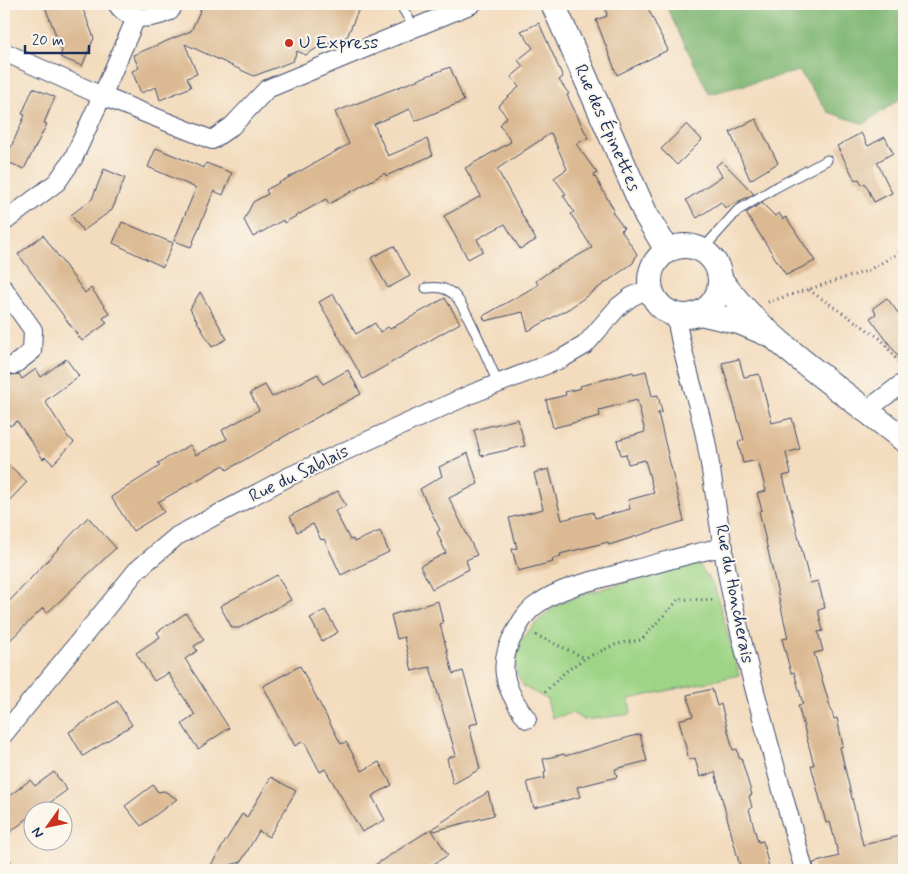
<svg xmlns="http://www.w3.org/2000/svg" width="908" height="874" font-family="Mynerve,sans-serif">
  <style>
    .green { fill: #9dd485; stroke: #5c8272 }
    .forest { fill: #7eb672; stroke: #4c7268 }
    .building { fill: #dbb992 }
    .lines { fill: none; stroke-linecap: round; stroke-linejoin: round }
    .lane-casing { stroke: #3b496c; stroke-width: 11 }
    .street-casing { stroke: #3b496c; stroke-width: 20 }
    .secondary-casing { stroke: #3b496c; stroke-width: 26 }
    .path { stroke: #3b496c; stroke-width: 3; stroke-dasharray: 1 4; stroke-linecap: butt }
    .lane { stroke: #fff; stroke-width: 9 }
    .street { stroke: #fff; stroke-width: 18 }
    .secondary { stroke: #fff; stroke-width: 24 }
    .poi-dot { fill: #c8321e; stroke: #fbf7ec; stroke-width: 2 }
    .labels { text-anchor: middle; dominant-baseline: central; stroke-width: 4; stroke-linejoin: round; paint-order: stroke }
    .poi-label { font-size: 18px; fill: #1b2f5e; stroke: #fbf7ec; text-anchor: start }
    .street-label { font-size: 18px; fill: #1b2f5e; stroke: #fbf7ec }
  </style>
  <rect width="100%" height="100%" fill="#fbf7ec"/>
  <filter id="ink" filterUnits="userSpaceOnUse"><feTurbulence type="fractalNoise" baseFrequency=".02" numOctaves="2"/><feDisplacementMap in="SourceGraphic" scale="10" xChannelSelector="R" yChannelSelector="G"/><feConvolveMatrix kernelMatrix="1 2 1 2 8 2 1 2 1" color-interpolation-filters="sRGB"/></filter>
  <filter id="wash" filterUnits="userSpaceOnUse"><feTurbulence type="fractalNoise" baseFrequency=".0096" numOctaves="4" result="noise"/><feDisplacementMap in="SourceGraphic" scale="20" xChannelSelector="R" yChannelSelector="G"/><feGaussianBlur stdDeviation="1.12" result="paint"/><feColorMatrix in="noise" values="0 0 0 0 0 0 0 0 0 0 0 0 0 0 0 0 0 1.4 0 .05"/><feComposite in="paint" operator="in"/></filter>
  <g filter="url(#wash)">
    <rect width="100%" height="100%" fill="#f3dbbd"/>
    <polygon class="green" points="697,563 714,585 739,675 629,699 631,714 584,720 572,713 552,718 547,699 524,687 516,673 517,646 534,625 554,607 580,595"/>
    <polygon class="forest" points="665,4 904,4 904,96 864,124 828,112 799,71 709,94"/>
    <g id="blocks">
      <g class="building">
        <polygon points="44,4 81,4 94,38 82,66 60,57 62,51"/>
        <polygon points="203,4 361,4 347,37 317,48 306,55 297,51 293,61 254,76 185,44 197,74 187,78 191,87 160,100 156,87 141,93 132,71 139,68 133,55 191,31"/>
        <polygon points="605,4 646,4 668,50 617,75 596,20 607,16"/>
        <polygon points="539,23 563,77 559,80 569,94 567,95 588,138 576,144 597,173 594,175 614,210 612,212 624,228 621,230 637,254 633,263 570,308 528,331 523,312 485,321 483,316 538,285 536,281 550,271 592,248 571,214 574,212 563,195 566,194 554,178 567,169 551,133 497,169 536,240 520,249 505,224 477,239 483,251 468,259 444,216 481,196 465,168 511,142 500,125 507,117 498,106 519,87 511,77 523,67 518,60 533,48 521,31"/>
        <polygon points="450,67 464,101 415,121 410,109 374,124 388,156 427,139 433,155 386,176 385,173 329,204 326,199 284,223 283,220 253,237 244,220 253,202 268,194 266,190 349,144 335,112"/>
        <polygon points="33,88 55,97 44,123 47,124 24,169 5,161 25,115 22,114"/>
        <polygon points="756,119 778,163 750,180 730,132"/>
        <polygon points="687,124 702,140 677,165 661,149"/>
        <polygon points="861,133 868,146 885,137 893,153 877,162 892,193 874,202 865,183 862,185 859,179 855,180 837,146"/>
        <polygon points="156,148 204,168 206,163 232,173 223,195 214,191 191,247 174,241 196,188 148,167"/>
        <polygon points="722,161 754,194 725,208 721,202 697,218 686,200 722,176 716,166"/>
        <polygon points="104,169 125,178 112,210 83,231 71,215 92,199"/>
        <polygon points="762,203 775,216 779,213 783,219 786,217 815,261 786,275 746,213"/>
        <polygon points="122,222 173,243 163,267 113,243"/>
        <polygon points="43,235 85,293 91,288 110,314 103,318 107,323 82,341 18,254"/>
        <polygon points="394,246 410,276 388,288 371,258"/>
        <polygon points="200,292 227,339 212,347 190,309"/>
        <polygon points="333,294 356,334 375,323 380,332 388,327 390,329 445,298 460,323 363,379 319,302"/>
        <polygon points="887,298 904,321 904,364 870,318 876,314 873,308"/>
        <polygon points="66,359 79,376 45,401 68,437 74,442 53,464 45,457 43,459 17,421 10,426 4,417 4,367 10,375 19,374 22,379 36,369 41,377"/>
        <polygon points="739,359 744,377 759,374 772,423 792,418 800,449 786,453 791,474 783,476 810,583 818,581 825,608 818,610 823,631 818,632 823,651 814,653 834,719 837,718 843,746 840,747 863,845 904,835 904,867 891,870 814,870 813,863 839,856 830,822 826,823 811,765 814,765 798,705 803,704 794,672 791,673 782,639 788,638 759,511 762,510 757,493 766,491 758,460 743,463 738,442 744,440 722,363"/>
        <polygon points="348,370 361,394 326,412 227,470 224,465 158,502 164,512 133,531 111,497 160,466 158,463 190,445 196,455 227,439 222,430 259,410 250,393 265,385 272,397 318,374 323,384"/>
        <polygon points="646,371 652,396 658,395 662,412 658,413 684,521 609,545 608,542 560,554 561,557 552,559 553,562 518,571 512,549 517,548 509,518 543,509 534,473 549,469 562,520 593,512 595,518 630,509 628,500 654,493 645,460 628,464 626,454 621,455 617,440 645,432 637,400 599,410 600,416 553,428 546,400 566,395 565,392 581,388 580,386 633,372 634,374"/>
        <polygon points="518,419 525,446 481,456 474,430"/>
        <polygon points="468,453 478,484 449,498 477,555 466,560 469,569 432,589 420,566 446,553 437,532 440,530 420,489 442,476 439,467"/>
        <polygon points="4,460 27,482 4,506"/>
        <polygon points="338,491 346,506 335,511 350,540 353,539 354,542 380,531 389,552 341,575 324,539 321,540 313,524 297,532 290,516"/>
        <polygon points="88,517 116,548 47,613 43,608 4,646 4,607"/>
        <polygon points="277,575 291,600 239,628 232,628 220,606"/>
        <polygon points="438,601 443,623 440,624 453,674 463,671 478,723 469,725 480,769 453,784 447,758 456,755 430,667 412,671 404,637 397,639 391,615"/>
        <polygon points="325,610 338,632 322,641 310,618"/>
        <polygon points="186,613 204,640 194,646 197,651 185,659 229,728 198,749 182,724 195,715 168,673 154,681 136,653 160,637 157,632"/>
        <polygon points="300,666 341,744 346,742 362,771 379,762 392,785 372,796 385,820 362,832 325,769 320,772 304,741 295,746 263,686"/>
        <polygon points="712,689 717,706 721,704 733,750 737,749 739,758 741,758 752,795 749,796 752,808 749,809 758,842 763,841 769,868 741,870 715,772 700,777 695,758 689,760 679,720 693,716 687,695"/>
        <polygon points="117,701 132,725 83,756 69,732"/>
        <polygon points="640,734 647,761 615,769 617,777 577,787 580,797 534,808 527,782 545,778 544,773 546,772 543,759 564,754 565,756"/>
        <polygon points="54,772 67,790 37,812 32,812 32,815 4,837 4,800 30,780 35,786"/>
        <polygon points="271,777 296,791 269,837 259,831 241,862 230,865 227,870 208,870 242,814 247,817"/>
        <polygon points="153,785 158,792 164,791 177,799 141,826 125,806"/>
        <polygon points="488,792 494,815 434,831 433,828"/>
        <polygon points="431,829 448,855 424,870 367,870"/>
      </g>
    </g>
  </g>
  <g filter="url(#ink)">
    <use href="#blocks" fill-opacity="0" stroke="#3b496c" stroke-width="1"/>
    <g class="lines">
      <g class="lane-casing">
        <g id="lane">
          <polyline points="400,4 415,29"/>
          <polyline points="702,250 737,211 773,189 827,160"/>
          <path d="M426,288C436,287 444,287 452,293C464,300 490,366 498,383"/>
        </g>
      </g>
      <g class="street-casing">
        <g id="street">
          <path d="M117,4C130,23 152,19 170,11L174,4"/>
          <polyline points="4,52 102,96 136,18"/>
          <polyline points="4,222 57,182 73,159 102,96 212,140 232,126 267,89 472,4"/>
          <polyline points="4,289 33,330 32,351 14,365"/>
          <path d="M676,316C682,359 698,398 706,441C716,494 721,549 733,602C753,692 780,781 804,870"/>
          <polyline points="867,410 904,382"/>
          <path d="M527,719C504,689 495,663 517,629C522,619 529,609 539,603C565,585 598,580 628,571C660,563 691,553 724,547"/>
          <polyline points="4,734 137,570 177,536 290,476 469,395 561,359 585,345 618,307 631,297 650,288"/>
        </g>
      </g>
      <g class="secondary-casing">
        <g id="secondary">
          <polyline points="553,4 646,215 667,250"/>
          <circle cx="685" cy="281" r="35"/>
          <path d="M720,279C764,340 845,392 904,440"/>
          <polyline points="700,313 739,322 765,333"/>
        </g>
      </g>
      <g class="path">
        <polyline points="809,290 881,339 900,364"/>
        <polyline points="768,302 867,271 904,250"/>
        <polyline points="536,635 585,658"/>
        <polyline points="545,692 565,672 585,658 617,644 641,640 679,599 714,600"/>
        <polyline points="4,853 17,870"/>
      </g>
      <use href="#lane" class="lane"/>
      <use href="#street" class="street"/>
      <use href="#secondary" class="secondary"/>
    </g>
  </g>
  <circle class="poi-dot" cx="289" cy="43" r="5"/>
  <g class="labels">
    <g class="poi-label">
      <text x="299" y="43">U Express</text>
    </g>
    <g class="street-label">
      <text transform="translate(607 128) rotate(66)">Rue des Épinettes</text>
      <text transform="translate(299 474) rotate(-26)">Rue du Sablais</text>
      <text transform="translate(734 594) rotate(79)">Rue du Honcherais</text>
    </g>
  </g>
  <rect width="908" height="874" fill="none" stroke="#fbf7ec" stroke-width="20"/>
  <g transform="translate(48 826) rotate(237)"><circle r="24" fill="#fbf7ec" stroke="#a1a7b3"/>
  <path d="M0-4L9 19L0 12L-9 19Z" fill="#c8321e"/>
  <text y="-8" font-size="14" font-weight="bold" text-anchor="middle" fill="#1b2f5e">N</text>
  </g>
  <path d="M25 45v8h64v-8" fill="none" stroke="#1b2f5e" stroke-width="2.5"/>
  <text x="32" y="45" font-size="15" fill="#1b2f5e" stroke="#fbf7ec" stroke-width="4" paint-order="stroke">20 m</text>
</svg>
